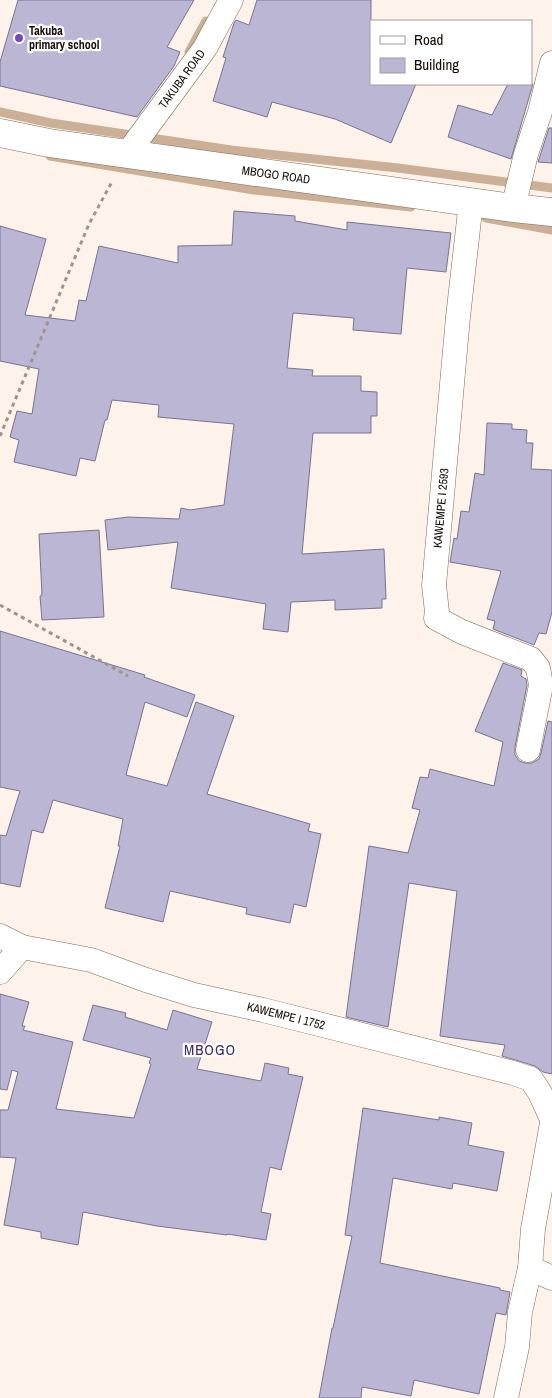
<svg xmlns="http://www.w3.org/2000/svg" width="552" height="1398" font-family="'Archivo Narrow',sans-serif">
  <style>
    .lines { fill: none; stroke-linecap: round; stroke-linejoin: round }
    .stream { stroke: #cbaf96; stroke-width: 9 }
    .building { fill: #bcb6d5; stroke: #78738f }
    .street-casing { stroke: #816a54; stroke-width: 25 }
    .secondary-casing { stroke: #816a54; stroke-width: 29 }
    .path { stroke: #9e948c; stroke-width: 3; stroke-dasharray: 4 4; stroke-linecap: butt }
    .street { stroke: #fff; stroke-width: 24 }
    .secondary { stroke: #fff; stroke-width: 28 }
    .poi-dot { fill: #6f49c2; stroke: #fff; stroke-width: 2 }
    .labels { text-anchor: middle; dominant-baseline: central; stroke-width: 4.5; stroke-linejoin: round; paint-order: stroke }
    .poi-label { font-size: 12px; font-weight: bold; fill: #120a03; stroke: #fff; text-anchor: start }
    .street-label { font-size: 12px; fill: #120a03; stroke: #fff }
    .quarter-label { font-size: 15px; letter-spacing: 1px; fill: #3d2c67; stroke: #fff }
  </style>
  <rect width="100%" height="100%" fill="#fef3ea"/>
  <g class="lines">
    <g class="stream">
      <polyline points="189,52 206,21"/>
      <polyline points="0,112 51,123 231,150 398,168 552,188"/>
      <polyline points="50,156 254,190 411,207"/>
      <polyline points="486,218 552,230"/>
    </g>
  </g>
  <g class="building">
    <polygon points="18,0 194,0 167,47 180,52 174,66 137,117 0,86 0,62"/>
    <polygon points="257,0 371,0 371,84 416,84 391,143 335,119 272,102 267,117 213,101 226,58 223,57 234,23 236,20 249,25"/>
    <polygon points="508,84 533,84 511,159 448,137 458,105 492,115"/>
    <polygon points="549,128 552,128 552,163 538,162"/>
    <polygon points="234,211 295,216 295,221 347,230 347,222 451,233 446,272 407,268 401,334 353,330 354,318 293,313 287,368 313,370 312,376 361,376 361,391 377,392 377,416 371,416 371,433 313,433 302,554 384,549 386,599 382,599 382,608 335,610 335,600 291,602 288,632 263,629 266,604 171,588 178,542 108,550 105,520 128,517 179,519 181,508 190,510 224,505 234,424 158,417 159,405 112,400 107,420 105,420 95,461 80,458 76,476 14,462 19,440 10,437 17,411 32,414 39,369 0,361 0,226 46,239 25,315 75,321 79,300 86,301 99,246 178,263 178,246 232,245"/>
    <polygon points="487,423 512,424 512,429 527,430 526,443 533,443 531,469 552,470 552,612 546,634 539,633 534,645 493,629 495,621 487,619 501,571 450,562 454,538 457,539 461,511 469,512 475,473 484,475"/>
    <polygon points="99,530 104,617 42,620 40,596 42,595 39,534"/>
    <polygon points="0,631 145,675 144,677 195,695 187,717 145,702 126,775 167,786 196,702 234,716 207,794 310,824 308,831 321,834 306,907 294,904 290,923 246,914 247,908 170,891 163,922 105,908 120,846 118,846 123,819 53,800 43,833 32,830 20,887 0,883 0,835 6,836 20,791 0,787"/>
    <polygon points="503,663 522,670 521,676 526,679 527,685 515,747 515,755 519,761 525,763 532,763 539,759 541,753 548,721 552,722 552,1074 543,1072 535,1066 502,1056 505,1045 440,1036 457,891 409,883 388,1027 346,1017 369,846 408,853 420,810 412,808 420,777 428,778 430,769 494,786 503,742 475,731"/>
    <polygon points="0,994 29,1002 22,1026 25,1026 23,1030 73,1042 56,1109 134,1118 151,1064 149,1063 151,1058 83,1040 93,1005 126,1013 125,1017 167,1030 173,1010 212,1022 197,1069 261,1081 265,1063 289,1068 288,1074 303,1077 281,1170 270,1167 261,1212 271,1214 266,1240 227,1234 227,1235 157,1226 83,1212 78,1245 41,1238 41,1232 4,1225 16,1158 0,1157 0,1110 8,1110 18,1072 12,1070 7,1090 0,1089"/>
    <polygon points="363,1108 439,1120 439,1117 472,1123 468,1145 504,1152 497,1191 453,1183 452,1189 393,1178 380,1263 500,1288 500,1290 510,1292 506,1315 496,1313 479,1394 414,1380 411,1396 362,1387 361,1398 319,1398 332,1328 333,1328 352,1236 345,1235"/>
  </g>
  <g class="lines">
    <g class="street-casing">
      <g id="street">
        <polyline points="127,154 205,48 231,0"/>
        <polyline points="471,202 458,317 434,585 437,612 436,618 462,632 531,659 538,668 541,685 528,750"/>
        <polyline points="513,208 526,154 540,112 552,63"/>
        <polyline points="0,936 22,947 91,960 146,980 194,995 263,1010 513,1073 531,1079 540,1093 552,1119"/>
        <polyline points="0,972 22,947"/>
        <polyline points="530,1268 552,1278"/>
        <polyline points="506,1398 517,1347 520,1312 530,1268 533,1229 552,1123"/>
      </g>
    </g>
    <g class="secondary-casing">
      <polyline id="secondary" points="0,133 49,143 513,208 552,212"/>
    </g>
    <g class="path">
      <polyline points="0,436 89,224 113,180"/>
      <polyline points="0,605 128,676"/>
    </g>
    <use href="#street" class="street"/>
    <use href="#secondary" class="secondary"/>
  </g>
  <circle class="poi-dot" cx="19" cy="38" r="5"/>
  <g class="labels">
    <g class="poi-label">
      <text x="29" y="31">Takuba<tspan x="29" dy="14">primary school</tspan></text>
    </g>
    <g class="street-label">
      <text transform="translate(182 79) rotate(-54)">TAKUBA ROAD</text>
      <text transform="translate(276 175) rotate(8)">MBOGO ROAD</text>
      <text transform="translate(441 508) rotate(-85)">KAWEMPE I 2593</text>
      <text transform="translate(286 1016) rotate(14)">KAWEMPE I 1752</text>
    </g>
    <g class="quarter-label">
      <text x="210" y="1049">MBOGO</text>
    </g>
  </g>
  <rect x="370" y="20" width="162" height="65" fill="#ffffff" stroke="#a09d9a"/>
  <rect x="380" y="36" width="25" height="8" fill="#ffffff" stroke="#a09d9a"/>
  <text x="414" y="45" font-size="15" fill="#120a03">Road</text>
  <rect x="380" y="58" width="25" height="15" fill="#bcb6d5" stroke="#a09d9a"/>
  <text x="414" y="70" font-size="15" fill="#120a03">Building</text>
</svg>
